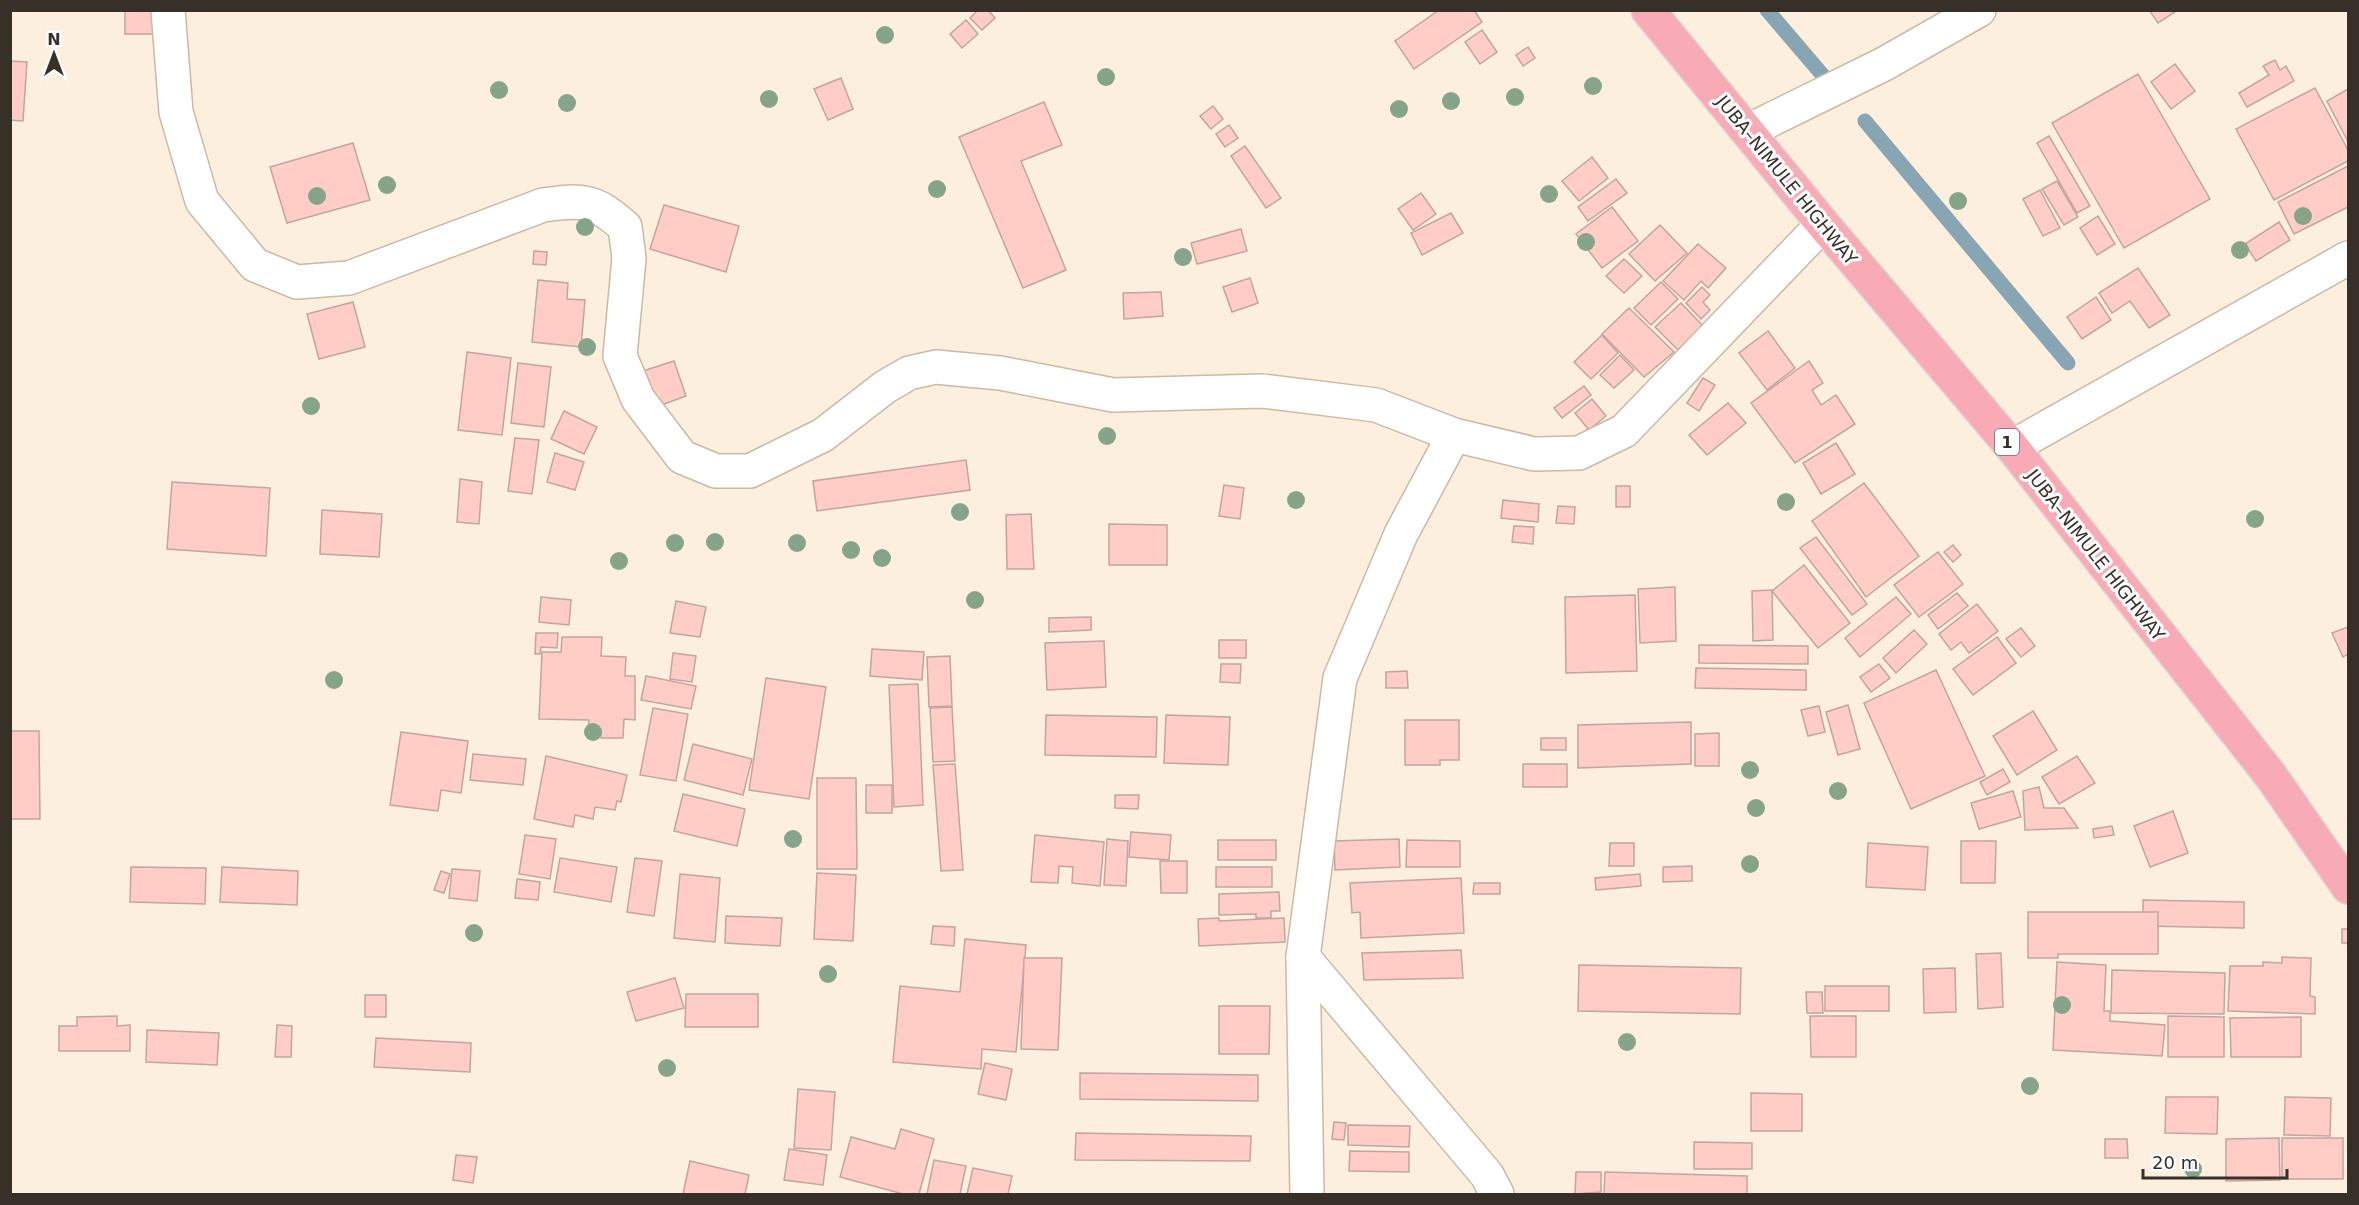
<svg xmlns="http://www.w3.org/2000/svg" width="2359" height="1205" font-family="'DejaVu Sans',sans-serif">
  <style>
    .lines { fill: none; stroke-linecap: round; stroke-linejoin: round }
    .stream { stroke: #88a5b3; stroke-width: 15 }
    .building { fill: #ffcdc6; stroke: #c1a5a1; stroke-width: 1.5 }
    .minor-casing { stroke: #cab9a5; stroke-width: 36 }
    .major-casing { stroke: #dbdad8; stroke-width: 36 }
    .minor { stroke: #fff; stroke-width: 33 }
    .major { stroke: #f9abb5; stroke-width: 33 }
    .tree { fill: #85a48a }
    .labels { text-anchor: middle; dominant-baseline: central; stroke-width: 6; stroke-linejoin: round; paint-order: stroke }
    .shield { fill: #fff; stroke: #736e68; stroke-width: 1.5 }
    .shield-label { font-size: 16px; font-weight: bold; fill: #373028 }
    .street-label { font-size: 18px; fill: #373028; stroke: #fff }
  </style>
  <rect width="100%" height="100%" fill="#fdefde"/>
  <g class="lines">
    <g class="stream">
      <polyline points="1767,10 1832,86"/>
      <polyline points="1865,121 2068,363"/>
    </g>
  </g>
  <g class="building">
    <rect x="125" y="10" width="32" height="24"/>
    <polygon points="978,10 988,10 995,18 982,30 970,18"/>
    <polygon points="1439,10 1474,10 1482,22 1414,69 1395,41"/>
    <polygon points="2149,10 2178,10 2158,23"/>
    <polygon points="966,20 978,34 962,48 950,34"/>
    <polygon points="1482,30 1497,52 1480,64 1465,42"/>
    <polygon points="1528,47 1535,58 1523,66 1516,55"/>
    <polygon points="2275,60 2280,70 2286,66 2294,81 2247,107 2239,93 2269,75 2263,66"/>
    <polygon points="10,61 27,62 23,121 10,120"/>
    <polygon points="2175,64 2195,91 2171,109 2151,82"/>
    <polygon points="2138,74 2210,199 2124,248 2052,123"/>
    <polygon points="841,78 853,109 828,120 814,89"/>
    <polygon points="2315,88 2348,150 2348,161 2274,200 2236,129"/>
    <polygon points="2348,89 2348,142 2327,101"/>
    <polygon points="1044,102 1062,145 1021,161 1066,270 1023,288 959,137"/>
    <polygon points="1213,106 1223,119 1211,129 1200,116"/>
    <polygon points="1229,125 1238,138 1225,147 1216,134"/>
    <polygon points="2049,136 2090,206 2077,213 2037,143"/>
    <polygon points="353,143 370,200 287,223 270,167"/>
    <polygon points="1245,146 1281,198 1266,208 1231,156"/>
    <polygon points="1592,157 1608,178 1579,201 1562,181"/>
    <polygon points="2348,166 2348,207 2294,234 2278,202"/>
    <polygon points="1616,179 1627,193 1588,221 1578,207"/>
    <polygon points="2057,181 2078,217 2064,225 2042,189"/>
    <polygon points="2040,190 2060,228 2043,236 2023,199"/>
    <polygon points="1421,193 1436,214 1413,230 1398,209"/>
    <polygon points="664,205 739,226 726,272 650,249"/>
    <polygon points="1612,207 1638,241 1602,268 1576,234"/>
    <polygon points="1451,213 1463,233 1422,255 1411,233"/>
    <polygon points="2098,216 2115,244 2097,255 2080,228"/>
    <polygon points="2279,222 2290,240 2256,261 2245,244"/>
    <polygon points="1660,225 1687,253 1655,281 1629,254"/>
    <polygon points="1241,229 1247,251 1197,264 1191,243"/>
    <polygon points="1698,244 1726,268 1708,288 1701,281 1684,300 1663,281"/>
    <polygon points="534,251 547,252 546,265 533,264"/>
    <polygon points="1624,259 1642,276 1624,293 1606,276"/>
    <polygon points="2138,268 2170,315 2149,328 2130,301 2112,313 2099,293"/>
    <polygon points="1250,278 1258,303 1232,312 1223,287"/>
    <polygon points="538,280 568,283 567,299 585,300 581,347 532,342"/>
    <polygon points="1661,282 1678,299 1651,325 1634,308"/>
    <polygon points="1702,287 1710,295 1703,302 1710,310 1701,319 1686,303"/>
    <polygon points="1161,292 1163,316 1124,319 1123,293"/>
    <polygon points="2096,297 2111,320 2082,339 2067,317"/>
    <polygon points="353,302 365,347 319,359 307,314"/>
    <polygon points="1681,303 1703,326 1678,350 1655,327"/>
    <polygon points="1629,308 1674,352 1644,377 1602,334"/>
    <polygon points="1768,331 1795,368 1767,390 1739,353"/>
    <polygon points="1602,335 1618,353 1591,379 1574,362"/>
    <polygon points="467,352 511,358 502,435 458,430"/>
    <polygon points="1620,355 1634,370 1614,388 1600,375"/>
    <polygon points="674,361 686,396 656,407 643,371"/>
    <polygon points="1809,361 1823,383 1812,390 1821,405 1836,395 1855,424 1795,463 1751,403"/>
    <polygon points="518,363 551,367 544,427 511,423"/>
    <polygon points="1703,378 1715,385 1699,411 1687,403"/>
    <polygon points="1584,386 1591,395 1562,418 1554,408"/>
    <polygon points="1592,399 1606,416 1589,430 1575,413"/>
    <polygon points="1728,403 1746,423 1707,455 1689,435"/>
    <polygon points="564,411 597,427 584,454 551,439"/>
    <polygon points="515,438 539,440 532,494 508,491"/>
    <polygon points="1836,443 1855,474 1821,494 1803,463"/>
    <polygon points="555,453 584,462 575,490 547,482"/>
    <polygon points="966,460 970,490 817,511 813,481"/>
    <polygon points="460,479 482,482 479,524 457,522"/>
    <polygon points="172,482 270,488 266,556 167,549"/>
    <polygon points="1864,483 1919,556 1866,597 1812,521"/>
    <polygon points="1224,485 1244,488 1240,519 1219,516"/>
    <rect x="1616" y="486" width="14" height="21"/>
    <polygon points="1503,500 1539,504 1538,522 1501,518"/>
    <polygon points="1558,506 1575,507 1574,524 1556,523"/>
    <polygon points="322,510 382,514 379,557 320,554"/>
    <polygon points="1031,514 1034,569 1007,569 1006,515"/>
    <polygon points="1109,524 1167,525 1167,565 1109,565"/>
    <polygon points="1514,526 1534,527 1533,544 1512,542"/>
    <polygon points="1816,537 1867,604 1852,615 1800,548"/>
    <polygon points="1953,545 1961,555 1953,562 1944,552"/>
    <polygon points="1938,552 1963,584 1919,617 1894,585"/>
    <polygon points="1804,565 1850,623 1818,648 1772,591"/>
    <polygon points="1675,587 1676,641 1640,643 1638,589"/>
    <polygon points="1772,590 1773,640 1753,641 1752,591"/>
    <polygon points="1957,593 1968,606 1938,629 1928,615"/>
    <polygon points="1635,595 1637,671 1566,673 1565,597"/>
    <polygon points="541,597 571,600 569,625 539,622"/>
    <polygon points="1896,597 1911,614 1860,657 1845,638"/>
    <polygon points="676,601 706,607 700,637 670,633"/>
    <polygon points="1977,604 1998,631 1969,653 1961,642 1951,650 1939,634"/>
    <polygon points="1091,617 1091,630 1049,632 1049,618"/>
    <polygon points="2348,627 2348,654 2343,657 2332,633"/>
    <polygon points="2021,628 2035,646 2021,657 2006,639"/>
    <polygon points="1914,630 1927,644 1896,673 1883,658"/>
    <polygon points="536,633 558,633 557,648 541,647 540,654 535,654"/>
    <polygon points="562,637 602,637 601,656 626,657 625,676 635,676 635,720 624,719 623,738 601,738 601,732 588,732 589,720 539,719 542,652 561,652"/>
    <polygon points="1997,637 2016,663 1973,695 1953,669"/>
    <rect x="1219" y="640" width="27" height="18"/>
    <polygon points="1104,641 1106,687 1047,690 1045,643"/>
    <polygon points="1699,645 1808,646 1808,664 1699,663"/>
    <polygon points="872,649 924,652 922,680 870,676"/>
    <polygon points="673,653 696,656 692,682 670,679"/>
    <polygon points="950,656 952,706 929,707 927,657"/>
    <polygon points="1221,664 1241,664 1240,683 1220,682"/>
    <polygon points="1879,664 1890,678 1871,692 1860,677"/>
    <polygon points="1696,668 1806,670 1806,690 1695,688"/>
    <polygon points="1936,670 1985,776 1911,809 1864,703"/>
    <polygon points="1407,671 1408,688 1386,688 1386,672"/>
    <polygon points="646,676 696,686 691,709 641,700"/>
    <polygon points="766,678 826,687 809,799 749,790"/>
    <polygon points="918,684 923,805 894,807 889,685"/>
    <polygon points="1848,705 1860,749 1838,755 1826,712"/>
    <polygon points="1819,706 1825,732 1808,736 1801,710"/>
    <polygon points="952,707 955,761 933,762 930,708"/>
    <polygon points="653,708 688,714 676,781 640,775"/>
    <polygon points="2033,711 2057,750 2017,775 1993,736"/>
    <polygon points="1046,715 1157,717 1156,757 1045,755"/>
    <polygon points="1166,715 1230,717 1228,765 1164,763"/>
    <polygon points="1405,720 1459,720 1459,760 1440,760 1440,765 1405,765"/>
    <polygon points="1691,722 1691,764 1578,768 1578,725"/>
    <polygon points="10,731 39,731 40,819 10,819"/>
    <polygon points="401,732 468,741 461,793 441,790 438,811 390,805"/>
    <polygon points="1719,733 1719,766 1695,766 1695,734"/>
    <rect x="1541" y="738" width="25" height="12"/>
    <polygon points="693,744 752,759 743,795 684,780"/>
    <polygon points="473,754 526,759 523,785 470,780"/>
    <polygon points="546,756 627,775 621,802 617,801 615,810 595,807 593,819 575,815 573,827 534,819"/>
    <polygon points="2077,756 2095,783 2059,804 2042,777"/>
    <polygon points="955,764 963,870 941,871 933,765"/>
    <rect x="1523" y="764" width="44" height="23"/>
    <polygon points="2003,769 2010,782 1987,795 1980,782"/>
    <polygon points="817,778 856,778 857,869 817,869"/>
    <rect x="866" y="785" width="26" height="28"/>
    <polygon points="2039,787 2044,808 2064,808 2078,828 2025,830 2023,791"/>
    <polygon points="2013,791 2021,817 1979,829 1971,803"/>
    <polygon points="683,794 745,809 737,846 674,831"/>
    <polygon points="1115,795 1139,795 1138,809 1115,808"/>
    <polygon points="2173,811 2188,853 2150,867 2134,826"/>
    <polygon points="2112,826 2114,835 2094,838 2093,829"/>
    <polygon points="1131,832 1171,835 1169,860 1129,857"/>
    <polygon points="525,835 556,839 550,879 519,874"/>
    <polygon points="1035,835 1104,842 1100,886 1072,883 1073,867 1059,866 1058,883 1031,882"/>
    <polygon points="1107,839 1128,841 1126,886 1104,885"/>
    <polygon points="1399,839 1400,867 1335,870 1334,841"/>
    <rect x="1218" y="840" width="58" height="20"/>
    <polygon points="1407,840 1460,841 1460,867 1406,867"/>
    <polygon points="1961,841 1996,841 1995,883 1961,883"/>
    <polygon points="1610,843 1634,843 1634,866 1609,866"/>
    <polygon points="1868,843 1928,847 1925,890 1866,887"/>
    <polygon points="560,858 617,867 611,902 554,892"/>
    <polygon points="635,858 662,861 654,916 627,912"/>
    <polygon points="1160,861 1187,861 1187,893 1161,893"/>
    <polygon points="1692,866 1692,881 1663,882 1663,867"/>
    <polygon points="131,867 206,868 205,904 130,902"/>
    <polygon points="222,867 298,871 297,905 220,902"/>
    <rect x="1216" y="867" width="56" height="20"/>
    <polygon points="452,869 480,871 477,901 449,898"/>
    <polygon points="441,871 450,874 444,893 434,890"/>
    <polygon points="817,873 856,875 853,941 814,939"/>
    <polygon points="680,874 720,878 715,942 674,938"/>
    <polygon points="1640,874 1641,886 1596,890 1595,878"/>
    <polygon points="1461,878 1464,933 1361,938 1360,912 1352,913 1350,883"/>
    <polygon points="517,879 540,882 538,900 515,898"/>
    <polygon points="1474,883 1500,883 1500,894 1473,894"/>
    <polygon points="1279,892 1280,911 1271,911 1271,918 1256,918 1256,914 1219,915 1219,894"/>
    <polygon points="2143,900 2244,902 2244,928 2143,926"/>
    <polygon points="2028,912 2158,912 2158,954 2058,954 2058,958 2028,958"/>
    <polygon points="726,916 782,918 780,946 725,943"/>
    <polygon points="1219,918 1219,921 1284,918 1285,942 1199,946 1198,919"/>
    <polygon points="933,926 955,927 954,946 931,944"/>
    <rect x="2342" y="929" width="6" height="14"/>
    <polygon points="965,939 1026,945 1016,1052 982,1049 981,1069 893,1062 900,986 960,992"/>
    <polygon points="1461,950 1463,978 1364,980 1362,953"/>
    <polygon points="2001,953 2003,1007 1978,1009 1976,954"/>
    <polygon points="2282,957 2311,958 2310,996 2315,997 2315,1014 2228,1011 2230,966 2263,966 2263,962 2282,963"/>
    <polygon points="1024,958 1062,958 1058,1050 1021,1049"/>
    <polygon points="2057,962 2106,965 2104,1011 2110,1011 2110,1021 2165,1025 2162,1056 2053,1050"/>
    <polygon points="1579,965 1741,968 1740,1014 1578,1011"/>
    <polygon points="1955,968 1956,1012 1924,1013 1923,969"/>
    <polygon points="2112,970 2225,973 2224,1014 2111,1013"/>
    <polygon points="675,978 684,1008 636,1021 627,992"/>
    <rect x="1825" y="986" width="64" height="25"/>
    <polygon points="1806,992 1822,992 1823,1013 1807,1013"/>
    <polygon points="686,994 758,994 758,1027 685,1027"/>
    <rect x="365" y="995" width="21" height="22"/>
    <polygon points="1219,1006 1270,1006 1269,1054 1219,1054"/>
    <polygon points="117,1016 117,1026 130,1025 130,1051 59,1051 59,1026 77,1026 77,1017"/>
    <polygon points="1810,1016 1856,1016 1856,1057 1811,1057"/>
    <polygon points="2168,1016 2224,1017 2224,1057 2168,1057"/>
    <polygon points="2301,1017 2301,1057 2231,1057 2230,1018"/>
    <polygon points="277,1025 292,1026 291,1057 275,1057"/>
    <polygon points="147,1030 219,1033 217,1065 146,1062"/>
    <polygon points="376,1038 471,1043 470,1072 374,1067"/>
    <polygon points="985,1063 1012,1069 1006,1100 978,1094"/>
    <polygon points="1080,1073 1258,1075 1258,1101 1080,1099"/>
    <polygon points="798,1089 835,1092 831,1150 794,1148"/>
    <polygon points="1751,1093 1802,1094 1802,1131 1751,1131"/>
    <polygon points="2166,1097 2218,1097 2217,1134 2165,1133"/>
    <polygon points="2285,1097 2331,1098 2330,1136 2284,1135"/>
    <polygon points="1334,1122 1346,1123 1344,1140 1332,1139"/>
    <polygon points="1348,1125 1410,1126 1409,1147 1348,1145"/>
    <polygon points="901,1129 934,1139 919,1194 903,1194 840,1177 851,1137 895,1149"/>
    <polygon points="1076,1133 1251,1136 1250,1161 1075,1160"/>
    <polygon points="2279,1138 2280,1180 2226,1181 2226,1139"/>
    <rect x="2282" y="1138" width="61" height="41"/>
    <polygon points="2105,1139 2127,1139 2128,1158 2105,1158"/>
    <polygon points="1694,1142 1752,1143 1752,1169 1694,1169"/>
    <polygon points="789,1149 827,1155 823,1185 784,1180"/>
    <polygon points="1350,1151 1409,1152 1409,1172 1349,1171"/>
    <polygon points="456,1155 477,1157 473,1183 453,1180"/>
    <polygon points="934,1160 966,1166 960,1194 927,1194"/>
    <polygon points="690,1161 749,1175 745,1194 683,1194"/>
    <polygon points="973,1168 1012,1176 1008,1194 967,1194"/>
    <polygon points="1576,1172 1601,1172 1601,1192 1575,1194"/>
    <polygon points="1605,1172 1747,1176 1747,1194 1604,1194"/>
  </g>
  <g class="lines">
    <g class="minor-casing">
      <g id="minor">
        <path d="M168,10L176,112L202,201L255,265L297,282L349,278L543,205C583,199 595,200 625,227L629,258L620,356L638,399L682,457L716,471H750L823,435L885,387L909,373L936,367L1000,373L1113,395L1262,391L1376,405L1454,435L1534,454L1579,453L1624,431L1823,224"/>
        <polyline points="1748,131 1884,64 1979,10"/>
        <polyline points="2012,447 2348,258"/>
        <polyline points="1303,957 1487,1175 1497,1194"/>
        <polyline points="1307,1194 1303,957 1340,678 1401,534 1454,435"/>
      </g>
    </g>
    <g class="major-casing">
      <polyline id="major" points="1648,10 1823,224 2012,447 2271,776 2348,887"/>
    </g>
    <use href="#minor" class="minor"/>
    <use href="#major" class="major"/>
  </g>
  <g class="tree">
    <circle cx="885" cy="35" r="9"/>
    <circle cx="1106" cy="77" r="9"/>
    <circle cx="1593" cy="86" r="9"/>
    <circle cx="499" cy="90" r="9"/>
    <circle cx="1515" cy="97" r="9"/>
    <circle cx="769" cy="99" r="9"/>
    <circle cx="1451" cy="101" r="9"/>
    <circle cx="567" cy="103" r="9"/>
    <circle cx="1399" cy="109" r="9"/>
    <circle cx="387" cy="185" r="9"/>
    <circle cx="937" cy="189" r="9"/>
    <circle cx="1549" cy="194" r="9"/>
    <circle cx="317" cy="196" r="9"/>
    <circle cx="1958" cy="201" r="9"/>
    <circle cx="2303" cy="216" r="9"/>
    <circle cx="585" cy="227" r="9"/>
    <circle cx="1586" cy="242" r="9"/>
    <circle cx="2240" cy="250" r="9"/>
    <circle cx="1183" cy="257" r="9"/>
    <circle cx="587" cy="347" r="9"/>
    <circle cx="311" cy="406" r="9"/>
    <circle cx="1107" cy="436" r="9"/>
    <circle cx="1296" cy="500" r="9"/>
    <circle cx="1786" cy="502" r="9"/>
    <circle cx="960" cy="512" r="9"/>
    <circle cx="2255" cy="519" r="9"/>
    <circle cx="715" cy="542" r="9"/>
    <circle cx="675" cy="543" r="9"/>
    <circle cx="797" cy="543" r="9"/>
    <circle cx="851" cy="550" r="9"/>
    <circle cx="882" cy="558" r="9"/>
    <circle cx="619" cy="561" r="9"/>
    <circle cx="975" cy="600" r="9"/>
    <circle cx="334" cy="680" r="9"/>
    <circle cx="593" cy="732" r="9"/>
    <circle cx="1750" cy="770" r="9"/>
    <circle cx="1838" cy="791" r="9"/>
    <circle cx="1756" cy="808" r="9"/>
    <circle cx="793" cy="839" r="9"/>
    <circle cx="1750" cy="864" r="9"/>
    <circle cx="474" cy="933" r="9"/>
    <circle cx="828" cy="974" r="9"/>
    <circle cx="2062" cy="1005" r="9"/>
    <circle cx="1627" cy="1042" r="9"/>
    <circle cx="667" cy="1068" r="9"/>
    <circle cx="2030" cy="1086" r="9"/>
    <circle cx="2193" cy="1169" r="9"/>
  </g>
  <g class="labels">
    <rect class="shield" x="1995" y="429" width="24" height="26" rx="4.5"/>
    <g class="shield-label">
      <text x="2007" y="442">1</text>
    </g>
    <g class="street-label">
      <text transform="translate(1787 180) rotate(51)">JUBA–NIMULE HIGHWAY</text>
      <text transform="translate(2096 555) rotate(52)">JUBA–NIMULE HIGHWAY</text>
    </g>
  </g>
  <rect width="2359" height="1205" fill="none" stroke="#373028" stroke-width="24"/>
  <g transform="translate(54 54)" stroke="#ffffff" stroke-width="4.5" paint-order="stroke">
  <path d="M0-4.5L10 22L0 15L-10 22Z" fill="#373028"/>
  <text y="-9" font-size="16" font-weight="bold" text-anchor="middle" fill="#373028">N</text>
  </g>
  <path d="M2143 1169v9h144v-9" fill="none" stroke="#373028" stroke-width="3"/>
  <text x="2152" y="1169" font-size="18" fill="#373028" stroke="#ffffff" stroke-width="4.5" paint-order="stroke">20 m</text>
</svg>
